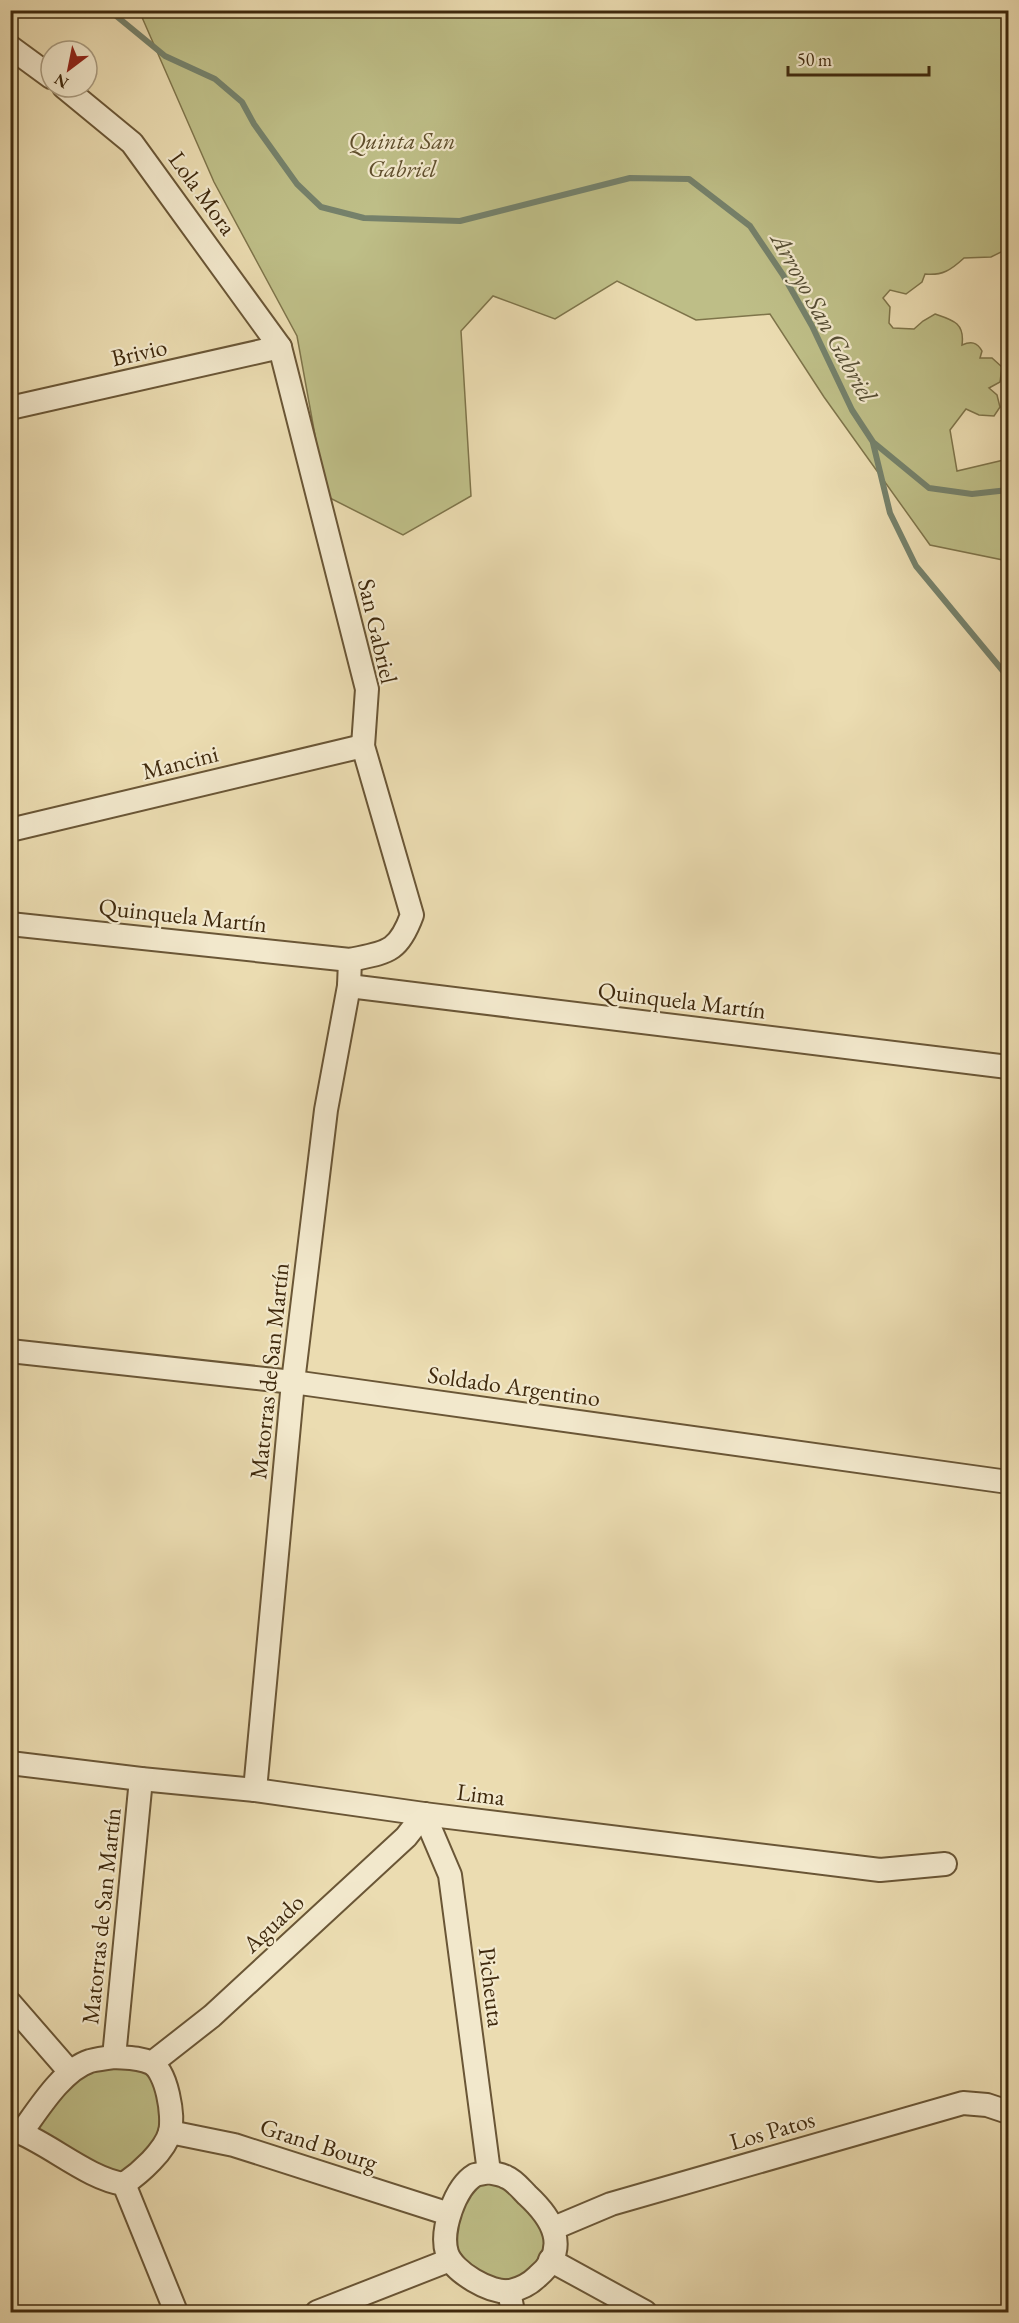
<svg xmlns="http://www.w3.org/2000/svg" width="1019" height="2323" font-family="'EB Garamond',serif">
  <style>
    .green { fill: #bebe87; stroke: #7e744a; stroke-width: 1.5 }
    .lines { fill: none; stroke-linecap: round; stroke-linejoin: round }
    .stream { stroke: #75816b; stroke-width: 6 }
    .minor-casing { stroke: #6a5636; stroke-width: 26 }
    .minor { stroke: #f2e8cc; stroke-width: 22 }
    .labels { text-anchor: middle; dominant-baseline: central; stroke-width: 4.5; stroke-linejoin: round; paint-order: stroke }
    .park-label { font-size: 24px; font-style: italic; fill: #5f4e2c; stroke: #f2e8cc }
    .street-label { font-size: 24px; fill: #3f290d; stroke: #f2e8cc }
    .water-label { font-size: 26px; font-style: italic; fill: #564e34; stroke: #f2e8cc }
  </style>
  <rect width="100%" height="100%" fill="#ebdcb1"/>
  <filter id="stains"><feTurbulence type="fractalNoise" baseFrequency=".00333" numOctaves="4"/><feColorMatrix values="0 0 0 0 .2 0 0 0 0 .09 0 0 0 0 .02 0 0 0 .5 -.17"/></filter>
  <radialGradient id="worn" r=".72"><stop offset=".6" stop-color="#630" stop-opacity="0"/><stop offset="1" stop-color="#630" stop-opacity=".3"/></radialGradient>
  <g class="green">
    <path d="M131,11H1008V251L1005,250L991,257L964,258C951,270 942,276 925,274L922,282L906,294L890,290L883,298L890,307L889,323L893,328L914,329L923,321L935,314C953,320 965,323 962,345C971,341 977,342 982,351L980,358H992L1002,367L1000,382L989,388L997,395L1000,407L994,416L979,415L966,409L950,430L957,471L1008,459V561L930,545L824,397L770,314L696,320L617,281L555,319L493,296L461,331L471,496L403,535L326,496L297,336L214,182L141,15Z"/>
    <polygon points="110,2065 149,2072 161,2098 160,2134 152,2148 124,2173 113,2175 50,2140 33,2125 74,2077"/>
    <path d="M487,2181L512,2189L544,2225L545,2249L538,2262L528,2272L505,2282L489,2280L454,2251C456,2223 459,2194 487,2181Z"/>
  </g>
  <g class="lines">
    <g class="stream">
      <polyline points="109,10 165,56 215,79 242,102 254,124 297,184 321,207 364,218 460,221 630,178 689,179 750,226 783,275 812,326 852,410 873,442 929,488 972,494 1008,490"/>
      <polyline points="873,443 890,513 916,566 1008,677"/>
    </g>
    <g class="minor-casing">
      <g id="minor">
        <polyline points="10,47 51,77"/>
        <polyline points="10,408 280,347"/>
        <polyline points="10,830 363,746"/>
        <path d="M10,924L350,960C387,952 398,953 412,915L363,746L367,689L280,347L132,143L64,87"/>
        <polyline points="349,986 1008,1067"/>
        <polyline points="10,1351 293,1382 1008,1482"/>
        <polyline points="10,1763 141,1779 255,1790 424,1814 880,1870 945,1864"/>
        <polyline points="255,1790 293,1382 326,1110 349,986 350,960"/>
        <polyline points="424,1814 450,1875 489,2172"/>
        <polyline points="10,2003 70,2072"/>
        <path d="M114,2057C126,2058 139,2057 151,2063C167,2071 174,2116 170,2132C165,2151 140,2173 124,2184C90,2179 55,2148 21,2133C38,2110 62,2070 90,2061C98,2059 106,2058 114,2057Z"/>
        <polyline points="114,2057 141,1779"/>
        <polyline points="152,2063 212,2016 406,1837 424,1814"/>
        <polyline points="170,2132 234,2145 449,2214"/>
        <path d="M489,2172C494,2174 501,2174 506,2177C514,2180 521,2189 527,2195C552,2218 571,2248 538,2276C531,2283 520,2289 510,2291C491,2294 453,2272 447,2253C440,2231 455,2187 475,2175C479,2174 485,2173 489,2172Z"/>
        <polyline points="124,2184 176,2312"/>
        <polyline points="554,2228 611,2204 963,2103 987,2105 1008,2112"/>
        <polyline points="550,2260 645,2312"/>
        <polyline points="509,2291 513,2312"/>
        <polyline points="317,2312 450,2260"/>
      </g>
    </g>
    <use href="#minor" class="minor"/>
  </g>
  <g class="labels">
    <g class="park-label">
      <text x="402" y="140">Quinta San<tspan x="402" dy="28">Gabriel</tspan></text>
    </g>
    <g class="street-label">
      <text transform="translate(203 193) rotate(54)">Lola Mora</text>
      <text transform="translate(139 352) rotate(-13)">Brivio</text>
      <text transform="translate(378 631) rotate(77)">San Gabriel</text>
      <text transform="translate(180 762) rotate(-14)">Mancini</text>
      <text transform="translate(183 915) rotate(6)">Quinquela Martín</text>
      <text transform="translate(682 1000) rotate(7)">Quinquela Martín</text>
      <text transform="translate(269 1371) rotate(-84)">Matorras de San Martín</text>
      <text transform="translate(514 1386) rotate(8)">Soldado Argentino</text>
      <text transform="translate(481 1794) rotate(7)">Lima</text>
      <text transform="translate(101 1916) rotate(-84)">Matorras de San Martín</text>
      <text transform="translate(273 1923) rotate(-43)">Aguado</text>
      <text transform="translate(492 1987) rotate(83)">Picheuta</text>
      <text transform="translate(772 2130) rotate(-16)">Los Patos</text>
      <text transform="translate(319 2144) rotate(18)">Grand Bourg</text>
    </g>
    <g class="water-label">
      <text transform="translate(824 317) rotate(61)">Arroyo San Gabriel</text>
    </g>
  </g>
  <rect width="1019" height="2323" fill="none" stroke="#ebdcb1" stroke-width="36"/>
  <rect x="12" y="12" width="995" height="2299" fill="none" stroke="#3f290d" stroke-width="3"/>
  <rect x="18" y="18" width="983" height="2287" fill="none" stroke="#3f290d" stroke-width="1.5"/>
  <g transform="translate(69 69) rotate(212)"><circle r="28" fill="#f2e8cc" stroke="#aa9c80" stroke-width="1.5"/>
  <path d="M0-4.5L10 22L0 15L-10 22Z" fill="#8f2418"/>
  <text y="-9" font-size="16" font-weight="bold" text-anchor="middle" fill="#3f290d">N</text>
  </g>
  <path d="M788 66v9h141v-9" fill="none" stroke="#3f290d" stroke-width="3"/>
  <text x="797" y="66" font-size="18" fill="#3f290d" stroke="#f2e8cc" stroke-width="4.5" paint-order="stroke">50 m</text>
  <rect width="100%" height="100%" filter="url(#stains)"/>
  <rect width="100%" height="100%" fill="url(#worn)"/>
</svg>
